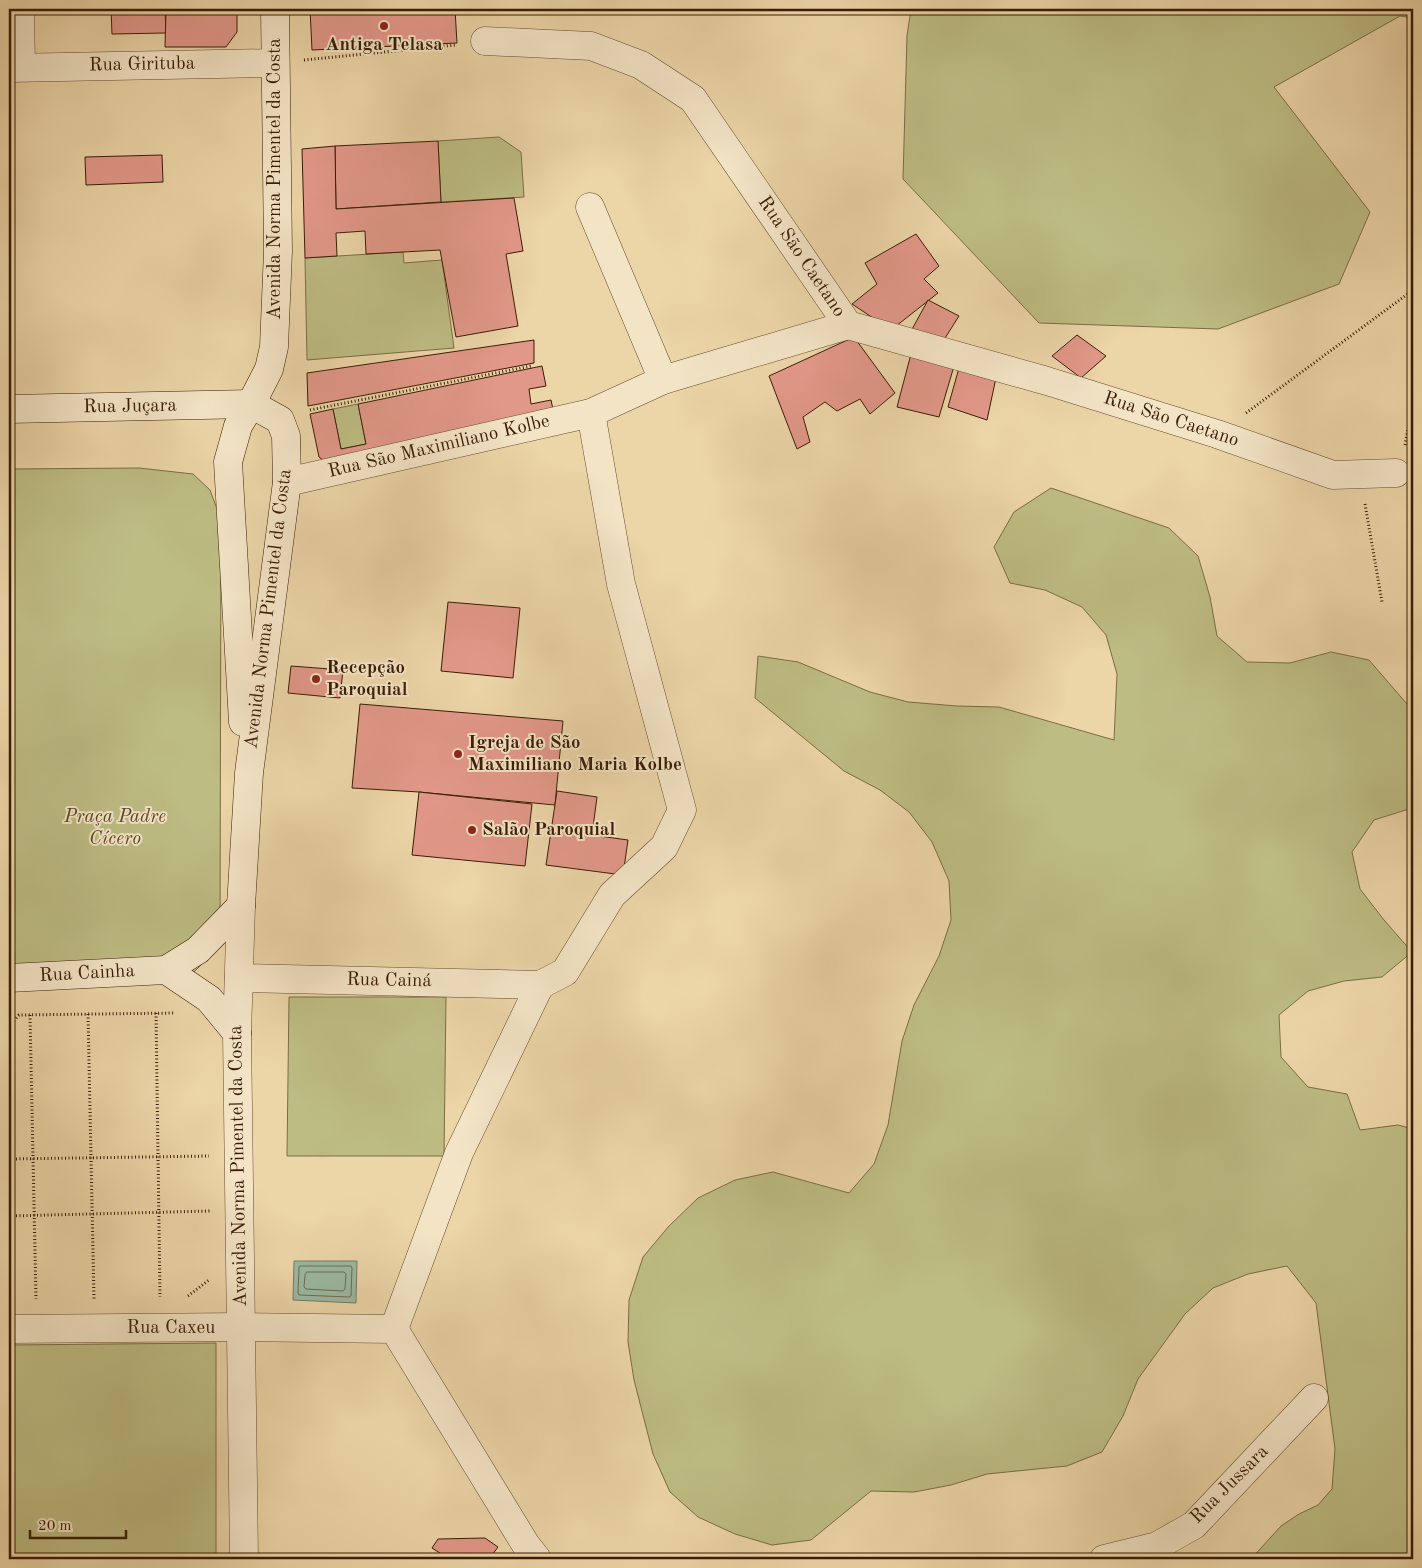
<svg xmlns="http://www.w3.org/2000/svg" width="1422" height="1568" font-family="'Old Standard TT',serif">
  <style>
    .green { fill: #bdbc83; stroke: #7c6c44 }
    .water { fill: #9ab9a2; stroke: #747a63 }
    .lines { fill: none; stroke-linecap: round; stroke-linejoin: round }
    .shore { stroke: #6a6a54; stroke-width: 1 }
    .building { fill: #e29889; stroke: #3a1c05 }
    .street-casing { stroke: #664a2e; stroke-width: 29 }
    .secondary-casing { stroke: #3a1c05; stroke-width: 29 }
    .path { stroke: #3a1c05; stroke-width: 3; stroke-dasharray: 1 2.5; stroke-linecap: butt }
    .street { stroke: #f3e4c6; stroke-width: 28 }
    .secondary { stroke: #f3e4c6; stroke-width: 28 }
    .poi-dot { fill: #8f2418; stroke: #f3e4c6; stroke-width: 2 }
    .labels { text-anchor: middle; dominant-baseline: central; stroke-width: 4; stroke-linejoin: round; paint-order: stroke }
    .poi-label { font-size: 19px; font-weight: bold; fill: #3a1c05; stroke: #f3e4c6; text-anchor: start }
    .street-label { font-size: 19px; fill: #3a1c05; stroke: #f3e4c6 }
    .park-label { font-size: 19px; font-style: italic; fill: #5b4424; stroke: #f3e4c6 }
  </style>
  <rect width="100%" height="100%" fill="#ecd5a7"/>
  <filter id="stains"><feTurbulence type="fractalNoise" baseFrequency=".004" numOctaves="4"/><feColorMatrix values="0 0 0 0 .2 0 0 0 0 .09 0 0 0 0 .02 0 0 0 .5 -.17"/></filter>
  <radialGradient id="worn" r=".72"><stop offset=".6" stop-color="#630" stop-opacity="0"/><stop offset="1" stop-color="#630" stop-opacity=".3"/></radialGradient>
  <g class="green">
    <polygon points="911,9 1413,9 1413,18 1400,16 1274,87 1370,212 1339,284 1218,329 1039,323 903,179 907,36"/>
    <polygon points="499,137 521,152 524,197 441,202 438,141"/>
    <polygon points="403,252 404,263 442,260 454,348 307,360 305,258"/>
    <polygon points="358,404 366,444 341,449 333,409"/>
    <polygon points="139,468 193,474 210,490 221,520 220,940 204,962 190,976 9,985 9,469"/>
    <polygon points="1051,488 1169,528 1198,556 1210,597 1217,636 1247,662 1290,663 1331,652 1369,660 1413,711 1413,806 1412,808 1374,820 1352,852 1360,889 1384,920 1412,952 1382,977 1344,981 1308,991 1279,1015 1281,1057 1308,1087 1347,1094 1360,1130 1398,1125 1413,1129 1413,1559 1251,1559 1281,1526 1299,1514 1318,1505 1332,1489 1335,1449 1316,1303 1287,1266 1248,1274 1213,1288 1185,1314 1138,1379 1123,1416 1102,1452 1067,1466 987,1474 951,1485 914,1492 871,1491 811,1540 772,1545 735,1534 698,1517 670,1492 653,1454 634,1380 628,1342 629,1300 643,1257 669,1226 698,1198 735,1180 773,1172 849,1193 874,1164 888,1125 902,1041 914,1005 939,956 951,920 949,881 932,842 909,812 880,790 844,771 755,698 758,656 798,662 870,692 908,702 957,706 999,707 1114,740 1117,674 1106,635 1082,607 1045,590 1010,583 994,547 1014,512"/>
    <polygon points="289,997 446,997 444,1156 287,1156"/>
    <polygon points="216,1343 216,1559 9,1559 9,1345"/>
  </g>
  <polygon class="water" points="294,1261 357,1261 356,1303 293,1300"/>
  <g class="lines">
    <g class="shore">
      <polygon points="300,1266 351,1266 352,1268 351,1296 349,1297 299,1295 298,1293 299,1268"/>
      <polygon points="307,1272 344,1272 346,1274 345,1289 343,1291 306,1289 304,1287 305,1275"/>
    </g>
  </g>
  <g class="building">
    <polygon points="111,9 165,9 166,33 112,34"/>
    <polygon points="166,9 237,9 237,32 226,47 165,47"/>
    <polygon points="310,9 455,9 457,43 312,50"/>
    <polygon points="438,141 441,202 336,209 335,146"/>
    <polygon points="335,146 336,209 514,198 523,251 506,254 518,326 456,337 440,250 366,254 365,231 336,233 337,256 305,258 302,149"/>
    <polygon points="162,155 163,182 86,185 85,157"/>
    <polygon points="916,234 939,266 924,279 938,293 891,330 852,304 877,284 865,263"/>
    <polygon points="928,300 959,316 940,346 910,333"/>
    <polygon points="1077,335 1106,356 1081,378 1052,356"/>
    <polygon points="854,337 895,393 870,414 860,399 837,411 825,402 803,417 810,442 797,449 769,376"/>
    <polygon points="534,340 534,363 308,406 307,373"/>
    <polygon points="911,354 954,366 939,417 897,407"/>
    <polygon points="542,366 546,386 529,389 531,404 551,400 555,419 330,465 319,457 310,414 333,409 341,449 366,444 358,404"/>
    <polygon points="959,368 997,373 987,420 948,407"/>
    <polygon points="448,602 520,608 513,678 441,671"/>
    <polygon points="291,666 343,670 340,698 288,693"/>
    <polygon points="360,704 563,721 555,805 419,792 352,788"/>
    <polygon points="557,791 597,797 592,835 628,840 623,875 546,865"/>
    <polygon points="419,792 532,804 525,866 412,855"/>
    <polygon points="485,1538 498,1547 489,1559 445,1559 446,1557 432,1548 438,1539"/>
  </g>
  <g class="lines">
    <g class="street-casing">
      <g id="street">
        <polyline points="20,9 21,67"/>
        <polyline points="485,41 591,46 641,65 693,99 848,325 1047,381 1217,434 1333,475 1396,473"/>
        <polyline points="9,68 275,63"/>
        <polyline points="590,207 663,380"/>
        <polyline points="287,482 591,413 663,380 848,325"/>
        <polyline points="241,906 237,1033 244,1559"/>
        <polyline points="239,978 540,985 565,972 612,895 664,847 682,810 621,584 591,413"/>
        <polyline points="9,1329 241,1327 394,1329"/>
        <polyline points="394,1329 459,1153 540,985"/>
        <polyline points="394,1329 526,1545 537,1559"/>
        <polyline points="1104,1559 1157,1546 1194,1525 1314,1398"/>
      </g>
    </g>
    <g class="secondary-casing">
      <g id="secondary">
        <polyline points="9,409 251,404"/>
        <polyline points="243,722 228,462 238,426 251,404 269,369 274,347 278,251 275,9"/>
        <polyline points="166,970 209,999 237,1033"/>
        <polyline points="9,978 166,970 198,950 241,906 249,773 287,482 286,436 280,420 251,404"/>
      </g>
    </g>
    <g class="path">
      <polyline points="304,60 455,45"/>
      <polyline points="310,410 531,366"/>
      <polyline points="1246,413 1409,293"/>
      <polyline points="1405,445 1411,412 1413,407"/>
      <polyline points="1365,504 1382,602"/>
      <polyline points="156,1013 160,1297"/>
      <polyline points="88,1014 94,1299"/>
      <polyline points="30,1015 36,1299"/>
      <polyline points="9,1026 19,1015 175,1013"/>
      <polyline points="9,1159 209,1156"/>
      <polyline points="9,1216 210,1211"/>
      <polyline points="188,1296 209,1280"/>
    </g>
    <use href="#street" class="street"/>
    <use href="#secondary" class="secondary"/>
  </g>
  <g class="poi-dot">
    <circle cx="384" cy="26" r="5"/>
    <circle cx="316" cy="679" r="5"/>
    <circle cx="458" cy="754" r="5"/>
    <circle cx="472" cy="830" r="5"/>
  </g>
  <g class="labels">
    <g class="poi-label">
      <text x="384" y="45" text-anchor="middle">Antiga Telasa</text>
      <text x="326" y="668">Recepção<tspan x="326" dy="22">Paroquial</tspan></text>
      <text x="468" y="743">Igreja de São<tspan x="468" dy="22">Maximiliano Maria Kolbe</tspan></text>
      <text x="482" y="830">Salão Paroquial</text>
    </g>
    <g class="street-label">
      <text transform="translate(142 65) rotate(-1)">Rua Girituba</text>
      <text transform="translate(275 179) rotate(-90)">Avenida Norma Pimentel da Costa</text>
      <text transform="translate(801 257) rotate(56)">Rua São Caetano</text>
      <text transform="translate(130 407) rotate(-1)">Rua Juçara</text>
      <text transform="translate(1171 420) rotate(18)">Rua São Caetano</text>
      <text transform="translate(439 447) rotate(-13)">Rua São Maximiliano Kolbe</text>
      <text transform="translate(269 609) rotate(-83)">Avenida Norma Pimentel da Costa</text>
      <text transform="translate(87 974) rotate(-3)">Rua Cainha</text>
      <text transform="translate(389 981) rotate(1)">Rua Cainá</text>
      <text transform="translate(239 1166) rotate(-91)">Avenida Norma Pimentel da Costa</text>
      <text x="171" y="1328">Rua Caxeu</text>
      <text transform="translate(1230 1485) rotate(-45)">Rua Jussara</text>
    </g>
    <g class="park-label">
      <text x="115" y="817">Praça Padre<tspan x="115" dy="22">Cícero</tspan></text>
    </g>
  </g>
  <rect width="1422" height="1568" fill="none" stroke="#ecd5a7" stroke-width="30"/>
  <rect x="10" y="10" width="1402" height="1548" fill="none" stroke="#3a1c05" stroke-width="2.5"/>
  <rect x="15" y="15" width="1392" height="1538" fill="none" stroke="#3a1c05"/>
  <path d="M30 1530v8h96v-8" fill="none" stroke="#3a1c05" stroke-width="2.5"/>
  <text x="38" y="1530" font-size="15" fill="#3a1c05" stroke="#f3e4c6" stroke-width="4" paint-order="stroke">20 m</text>
  <rect width="100%" height="100%" filter="url(#stains)"/>
  <rect width="100%" height="100%" fill="url(#worn)"/>
</svg>
